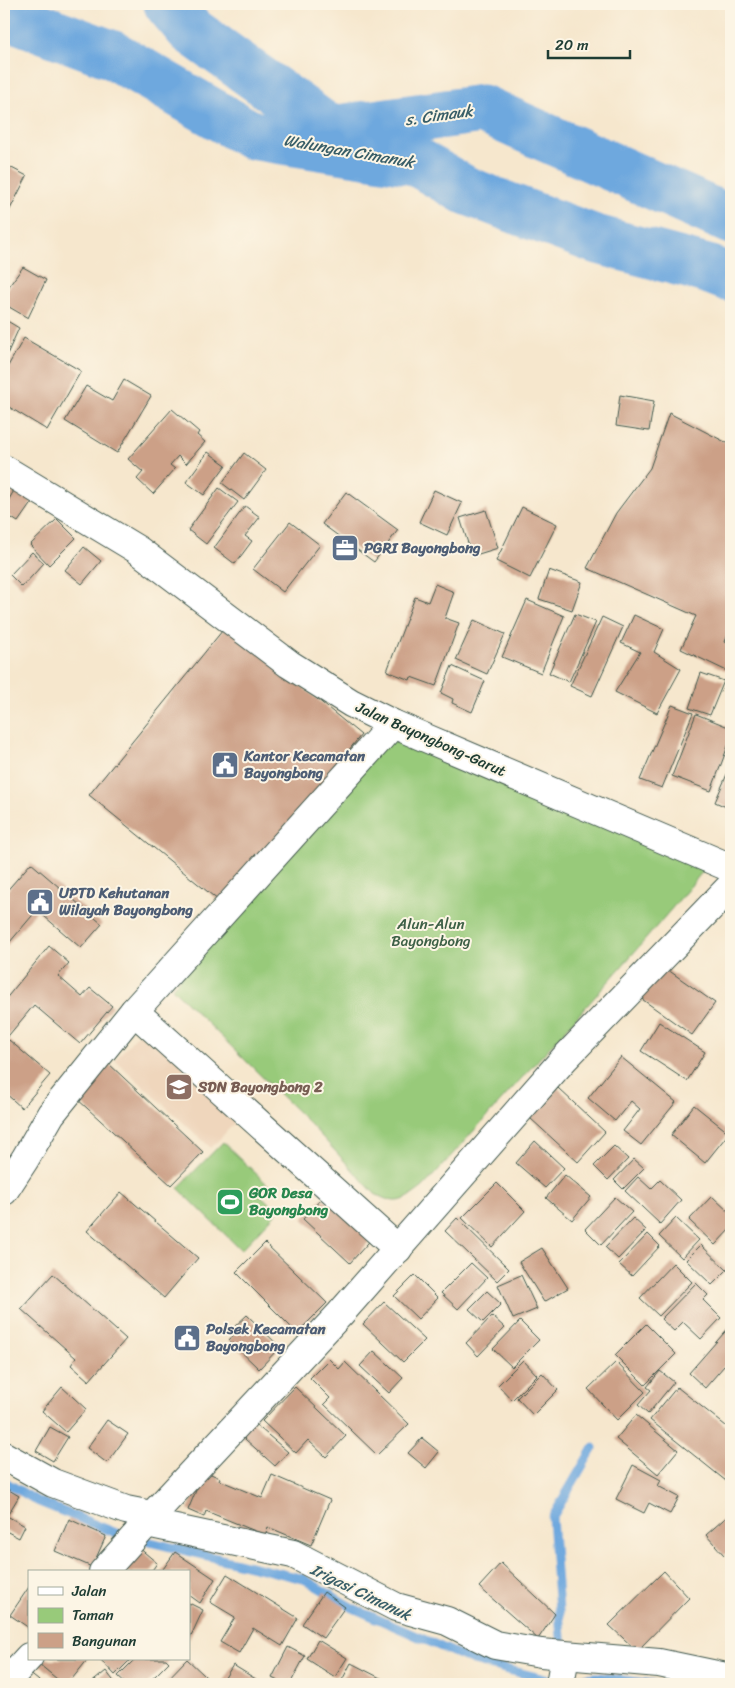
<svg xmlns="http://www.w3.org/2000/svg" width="735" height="1688" font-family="Sriracha,sans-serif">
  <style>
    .built { fill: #efd6bc }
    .green { fill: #98ca7a; stroke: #5c8457 }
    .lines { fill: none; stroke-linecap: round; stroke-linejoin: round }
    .stream { stroke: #6ea8de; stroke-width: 9 }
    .river { stroke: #6ea8de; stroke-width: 49 }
    .building { fill: #cca087 }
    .minor-casing { stroke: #3f564b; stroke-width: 30 }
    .primary-casing { stroke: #3f564b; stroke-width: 30 }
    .minor { stroke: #fff; stroke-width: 28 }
    .primary { stroke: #fff; stroke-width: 28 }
    .labels { text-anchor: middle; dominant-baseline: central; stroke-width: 4; stroke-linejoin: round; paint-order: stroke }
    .service-label { font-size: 15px; font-weight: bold; fill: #4e5e75; stroke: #fcf5e5; text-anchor: start }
    .street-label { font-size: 15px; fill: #1f3d34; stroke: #fcf5e5 }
    .park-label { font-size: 15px; fill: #3d6046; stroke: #fcf5e5 }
    .education-label { font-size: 15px; font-weight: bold; fill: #785e54; stroke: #fcf5e5; text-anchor: start }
    .leisure-label { font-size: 15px; font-weight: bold; fill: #27864d; stroke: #fcf5e5; text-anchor: start }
    .water-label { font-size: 16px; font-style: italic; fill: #375d67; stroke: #fcf5e5 }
  </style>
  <rect width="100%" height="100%" fill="#fcf5e5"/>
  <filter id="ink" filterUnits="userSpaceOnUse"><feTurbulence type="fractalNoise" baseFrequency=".02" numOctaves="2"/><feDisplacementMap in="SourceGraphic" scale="10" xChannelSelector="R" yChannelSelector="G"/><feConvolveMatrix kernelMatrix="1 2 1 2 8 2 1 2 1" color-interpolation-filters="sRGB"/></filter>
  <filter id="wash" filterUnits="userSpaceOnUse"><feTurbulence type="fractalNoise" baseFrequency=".0096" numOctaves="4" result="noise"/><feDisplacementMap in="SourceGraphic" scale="20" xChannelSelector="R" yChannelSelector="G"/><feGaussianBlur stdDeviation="1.12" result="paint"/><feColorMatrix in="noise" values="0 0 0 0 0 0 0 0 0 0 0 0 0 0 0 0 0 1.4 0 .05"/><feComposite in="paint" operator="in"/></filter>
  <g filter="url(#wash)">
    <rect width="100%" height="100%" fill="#f6e7cd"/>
    <polygon class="built" points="145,1026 243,1114 211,1148 115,1060"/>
    <g class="green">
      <path d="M392,720L713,859C621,972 520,1079 423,1187C403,1202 398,1206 375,1194L311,1125L172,988Z"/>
      <polygon points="223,1142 268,1185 259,1194 278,1211 241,1250 178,1188"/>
    </g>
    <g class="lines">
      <g class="stream">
        <polyline points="4,1481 37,1501 121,1535 304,1579 353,1608 473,1661 549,1680 598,1677 653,1684"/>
        <polyline points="562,1651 552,1518 593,1448"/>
      </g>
      <g class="river">
        <polyline points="168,4 190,30 330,130 482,109 731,220"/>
        <polyline points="4,14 113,55 251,135 415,161 465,190 517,210 595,239 707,269 731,278"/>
      </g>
    </g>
    <g id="blocks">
      <g class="building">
        <polygon points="4,164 27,176 4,221"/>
        <polygon points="23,267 46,280 28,318 4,304 4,293"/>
        <polygon points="4,319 19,328 4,361"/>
        <polygon points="24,338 81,371 47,430 4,404 4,373"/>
        <polygon points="124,380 151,396 117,453 65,421 86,386 112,401"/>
        <polygon points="620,395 654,401 649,431 616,426"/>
        <polygon points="172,409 199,432 197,435 205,442 186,464 178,456 170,465 175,469 153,494 137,479 143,472 128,459"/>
        <polygon points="669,413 731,445 731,627 725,642 731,645 731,673 681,649 696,616 587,568 616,513 650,468"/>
        <polygon points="208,452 226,465 204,495 186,482"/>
        <polygon points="244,453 266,470 244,500 222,483"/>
        <polygon points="16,487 34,499 18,522 4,513 4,508"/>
        <polygon points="219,488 238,502 206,544 188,530"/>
        <polygon points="434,490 462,503 447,535 419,522"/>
        <polygon points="346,492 398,530 374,562 322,524"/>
        <polygon points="245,506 260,517 245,536 252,541 235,564 214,548"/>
        <polygon points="522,507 557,524 530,578 496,561"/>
        <polygon points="486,510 498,548 472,556 460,518"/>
        <polygon points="57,519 76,538 49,565 30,545"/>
        <polygon points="290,522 320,545 283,592 253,569"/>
        <polygon points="84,547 101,561 82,584 65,570"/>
        <polygon points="32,552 44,563 22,587 10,575"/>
        <polygon points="549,570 582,582 572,610 539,599"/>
        <polygon points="435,584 454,592 445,618 459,623 436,686 411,677 410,680 387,671 415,597 428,602"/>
        <polygon points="527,600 564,616 541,673 502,657"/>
        <polygon points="575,614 596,622 569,682 549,673"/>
        <polygon points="634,615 664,629 654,652 681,669 657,713 615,692 640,652 621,643"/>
        <polygon points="602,617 623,627 592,696 570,686"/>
        <polygon points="474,620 505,634 487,674 456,660"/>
        <polygon points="227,625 361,735 224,905 89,795"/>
        <polygon points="452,666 485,681 472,712 452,703 453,699 441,693"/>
        <polygon points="701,673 724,681 710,715 689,708"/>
        <polygon points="672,705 693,713 662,788 640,780"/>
        <polygon points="696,714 731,728 731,738 711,791 672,776"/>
        <polygon points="731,765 731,809 715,802"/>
        <polygon points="31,863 102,924 81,948 37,910 4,949 4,894"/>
        <polygon points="49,946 69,963 58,976 82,997 90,988 112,1006 80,1044 34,1005 4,1041 4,1001"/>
        <polygon points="661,965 715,1003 692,1035 639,997"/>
        <polygon points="659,1022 705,1052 687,1081 641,1051"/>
        <polygon points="9,1040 50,1075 22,1108 4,1092 4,1046"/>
        <polygon points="621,1057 676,1102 641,1145 623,1131 640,1109 631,1101 615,1121 588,1098"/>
        <polygon points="108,1063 203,1152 171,1185 76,1098"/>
        <polygon points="558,1088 605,1132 578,1162 530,1118"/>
        <polygon points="694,1105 729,1133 705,1163 671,1135"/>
        <polygon points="535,1141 564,1168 545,1188 516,1163"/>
        <polygon points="614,1146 628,1159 608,1180 594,1166"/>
        <polygon points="634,1159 644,1168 623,1189 614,1180"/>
        <polygon points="565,1175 591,1197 572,1220 546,1198"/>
        <polygon points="638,1177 651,1189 660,1180 681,1200 660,1224 625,1191"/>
        <polygon points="497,1183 525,1211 492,1247 462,1218"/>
        <polygon points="121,1192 198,1258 164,1298 87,1231"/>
        <polygon points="712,1196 731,1214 731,1228 715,1245 689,1220"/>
        <polygon points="615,1197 632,1212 601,1245 585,1229"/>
        <polygon points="322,1198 376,1234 350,1263 303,1219"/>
        <polygon points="457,1218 509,1269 497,1281 445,1231"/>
        <polygon points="633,1218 646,1230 618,1259 605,1247"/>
        <polygon points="676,1218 699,1240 682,1258 659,1236"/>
        <polygon points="648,1234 660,1246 632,1276 619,1264"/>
        <polygon points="265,1243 327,1303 297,1333 236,1272"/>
        <polygon points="701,1245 727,1270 712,1285 686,1260"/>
        <polygon points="542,1248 568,1288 544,1302 519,1262"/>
        <polygon points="471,1263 487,1278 458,1309 441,1293"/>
        <polygon points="673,1263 692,1282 659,1316 640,1298"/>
        <polygon points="53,1274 126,1339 89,1381 71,1365 76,1358 21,1309"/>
        <polygon points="415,1275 438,1298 418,1319 394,1296"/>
        <polygon points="521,1275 537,1309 513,1319 498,1285"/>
        <polygon points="696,1283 708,1295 703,1300 721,1318 701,1339 683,1322 674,1331 661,1319"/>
        <polygon points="487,1291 501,1304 483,1322 469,1309"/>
        <polygon points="384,1302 425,1340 403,1362 363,1324"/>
        <polygon points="247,1315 280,1347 259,1369 229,1340 237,1331 234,1327"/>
        <polygon points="492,1316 505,1328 478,1356 466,1343"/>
        <polygon points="520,1321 539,1340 512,1367 493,1349"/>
        <polygon points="646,1324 676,1354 645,1385 615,1355"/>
        <polygon points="731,1325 731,1358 705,1388 689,1373"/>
        <polygon points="374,1351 403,1378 389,1393 360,1366"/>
        <polygon points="329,1359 339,1369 345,1362 409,1424 377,1455 324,1404 330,1398 310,1378"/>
        <polygon points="523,1360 537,1375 512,1400 498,1385"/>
        <polygon points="616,1362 645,1392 617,1420 588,1389"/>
        <polygon points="660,1371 674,1382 648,1414 638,1405 651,1390 647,1387"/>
        <polygon points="542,1373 558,1390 533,1415 517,1398"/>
        <polygon points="62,1387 86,1409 66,1432 42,1411"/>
        <polygon points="295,1387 346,1436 326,1457 308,1440 296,1453 262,1421"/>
        <polygon points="677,1387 731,1430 731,1485 650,1420"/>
        <polygon points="636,1415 678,1450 658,1474 616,1439"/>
        <polygon points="248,1418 288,1452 275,1466 236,1431"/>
        <polygon points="107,1420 128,1434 107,1463 87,1448"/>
        <polygon points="50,1427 68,1437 53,1461 36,1451"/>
        <polygon points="422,1438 439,1452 426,1468 408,1453"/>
        <polygon points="633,1465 661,1480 658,1486 679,1497 670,1514 649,1503 644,1513 616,1499"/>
        <polygon points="204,1471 220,1478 219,1480 262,1498 272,1475 330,1500 311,1545 268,1527 265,1535 206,1511 204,1517 188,1510"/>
        <polygon points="4,1487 19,1496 7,1516 25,1526 19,1538 4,1530"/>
        <polygon points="731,1513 731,1549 724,1555 706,1535"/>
        <polygon points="69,1519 106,1536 92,1567 55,1551"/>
        <polygon points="138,1547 157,1563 151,1572 118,1572"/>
        <polygon points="175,1552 215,1579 200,1603 189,1595 189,1572 161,1572"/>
        <polygon points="501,1563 555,1614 538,1639 479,1587"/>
        <polygon points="664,1571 689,1598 637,1651 609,1625"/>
        <polygon points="227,1574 298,1618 282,1646 253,1628 239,1653 220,1642 235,1617 210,1602"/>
        <polygon points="29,1587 29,1628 10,1615"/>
        <polygon points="324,1592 345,1607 323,1638 302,1624"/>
        <polygon points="189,1603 203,1610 189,1640"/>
        <polygon points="318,1640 347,1658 335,1677 307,1659"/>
        <polygon points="288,1647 305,1656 290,1684 284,1684 272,1678"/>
        <polygon points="33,1659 88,1659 68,1684 63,1684"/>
        <polygon points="100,1659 131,1659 115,1675"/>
        <polygon points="135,1659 166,1659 169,1662 147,1684 127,1684 118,1676"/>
        <polygon points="187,1659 204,1675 213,1684 163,1684"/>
        <polygon points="351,1663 392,1684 340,1684"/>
        <polygon points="233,1665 259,1681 257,1684 221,1684"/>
        <polygon points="24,1669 43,1684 13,1684"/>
        <polygon points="106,1671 116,1684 90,1684"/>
      </g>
    </g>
  </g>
  <g filter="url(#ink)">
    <use href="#blocks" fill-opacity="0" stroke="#3f564b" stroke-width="1"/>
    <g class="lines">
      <g class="minor-casing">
        <g id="minor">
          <polyline points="134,1011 398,1249"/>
          <polyline points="4,1191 25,1159 51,1114 134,1011 393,724"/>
          <polyline points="4,1456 53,1483 126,1510 151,1515 157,1510 340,1314 564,1059 731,886"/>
          <polyline points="151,1515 147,1523 293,1554 396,1607 447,1621 495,1645 541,1653 659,1663 731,1678"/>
          <polyline points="103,1572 147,1523"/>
          <polyline points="4,1684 29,1657"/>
          <polyline points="560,1684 564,1662 568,1656"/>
        </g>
      </g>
      <g class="primary-casing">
        <polyline id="primary" points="4,469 138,550 289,664 351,703 393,724 731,868"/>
      </g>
      <use href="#minor" class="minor"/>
      <use href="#primary" class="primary"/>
    </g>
  </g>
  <defs>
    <g id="office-square" transform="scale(1.4375)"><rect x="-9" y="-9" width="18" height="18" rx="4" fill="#5c6f8a" stroke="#fcf5e5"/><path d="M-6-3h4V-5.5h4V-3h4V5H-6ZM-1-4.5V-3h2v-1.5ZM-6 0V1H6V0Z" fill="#fff"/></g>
    <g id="civic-square" transform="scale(1.4375)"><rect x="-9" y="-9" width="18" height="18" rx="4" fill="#5c6f8a" stroke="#fcf5e5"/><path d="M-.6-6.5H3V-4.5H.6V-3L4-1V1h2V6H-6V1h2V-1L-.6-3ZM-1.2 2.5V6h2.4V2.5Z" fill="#fff"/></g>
    <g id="school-square" transform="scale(1.4375)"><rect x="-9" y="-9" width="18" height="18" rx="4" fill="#8d6e63" stroke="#fcf5e5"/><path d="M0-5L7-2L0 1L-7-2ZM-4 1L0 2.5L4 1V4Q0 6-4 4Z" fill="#fff"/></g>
    <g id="stadium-square" transform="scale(1.4375)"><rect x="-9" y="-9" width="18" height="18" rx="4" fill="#2e9e5b" stroke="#fcf5e5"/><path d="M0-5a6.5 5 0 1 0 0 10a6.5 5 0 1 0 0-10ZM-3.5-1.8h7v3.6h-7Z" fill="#fff"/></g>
  </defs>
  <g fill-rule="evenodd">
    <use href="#office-square" x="345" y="548"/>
    <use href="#civic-square" x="225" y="765"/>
    <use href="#civic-square" x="40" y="902"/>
    <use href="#school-square" x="179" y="1087"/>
    <use href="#stadium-square" x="230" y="1202"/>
    <use href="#civic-square" x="187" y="1338"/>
  </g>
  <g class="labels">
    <g class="service-label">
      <text x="364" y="548">PGRI Bayongbong</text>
      <text x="244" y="756">Kantor Kecamatan<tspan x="244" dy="17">Bayongbong</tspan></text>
      <text x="59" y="893">UPTD Kehutanan<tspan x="59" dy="17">Wilayah Bayongbong</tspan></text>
      <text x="206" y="1329">Polsek Kecamatan<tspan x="206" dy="17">Bayongbong</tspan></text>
    </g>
    <g class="street-label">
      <text transform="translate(431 739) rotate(24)">Jalan Bayongbong-Garut</text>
    </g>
    <g class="park-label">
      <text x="431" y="924">Alun-Alun<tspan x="431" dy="17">Bayongbong</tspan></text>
    </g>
    <g class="education-label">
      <text x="198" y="1087">SDN Bayongbong 2</text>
    </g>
    <g class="leisure-label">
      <text x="249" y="1193">GOR Desa<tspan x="249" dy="17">Bayongbong</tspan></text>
    </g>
    <g class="water-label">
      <text transform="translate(439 115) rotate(-8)">s. Cimauk</text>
      <text transform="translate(349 151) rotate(10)">Walungan Cimanuk</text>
      <text transform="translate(361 1592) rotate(26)">Irigasi Cimanuk</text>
    </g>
  </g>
  <rect width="735" height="1688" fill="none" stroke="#fcf5e5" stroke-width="20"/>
  <rect x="28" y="1570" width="162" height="90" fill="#fcf5e5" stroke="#a4ab9e"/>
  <rect x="38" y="1587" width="25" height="8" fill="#ffffff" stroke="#a4ab9e"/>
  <text x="72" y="1596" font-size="15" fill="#1f3d34">Jalan</text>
  <rect x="38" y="1608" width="25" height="15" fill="#98ca7a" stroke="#a4ab9e"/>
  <text x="72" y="1620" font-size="15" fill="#1f3d34">Taman</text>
  <rect x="38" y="1633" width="25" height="15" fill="#cca087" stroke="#a4ab9e"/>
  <text x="72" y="1646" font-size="15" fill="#1f3d34">Bangunan</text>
  <path d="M548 50v8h82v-8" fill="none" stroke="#1f3d34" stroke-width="2.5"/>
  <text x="555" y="50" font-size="15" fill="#1f3d34" stroke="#fcf5e5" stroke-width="4" paint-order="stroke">20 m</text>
</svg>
